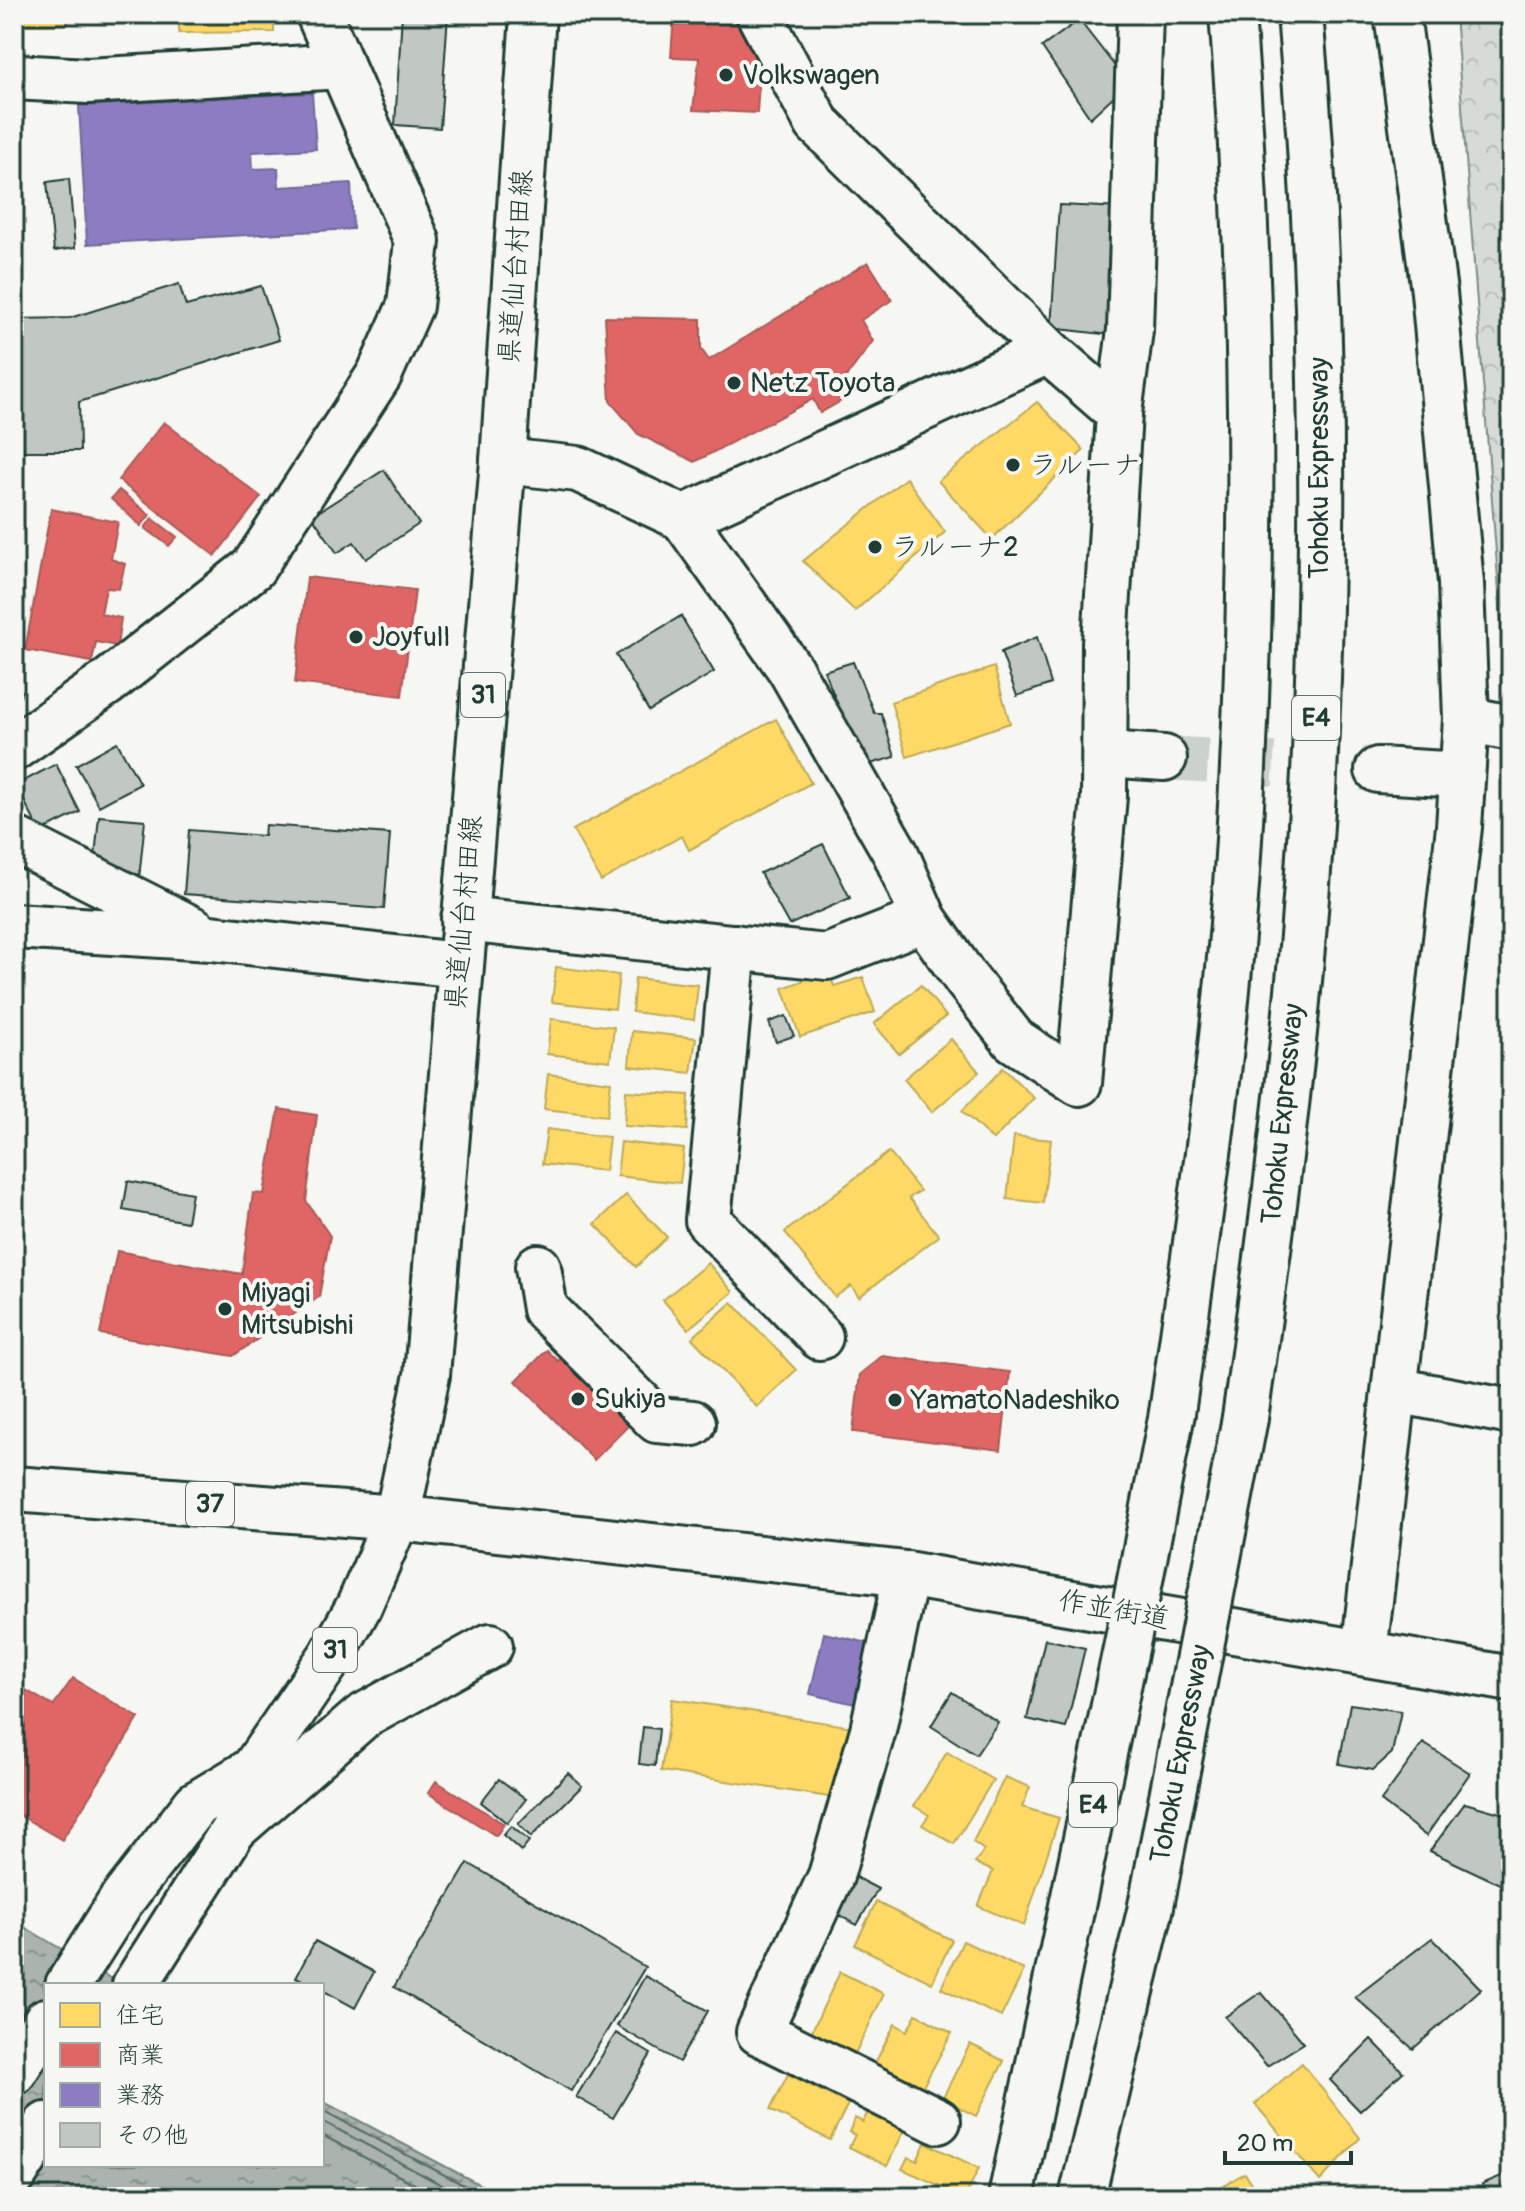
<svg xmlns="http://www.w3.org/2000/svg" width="1525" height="2211" font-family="Pangolin,'Klee One',sans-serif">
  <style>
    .park { fill: url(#park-crowns); stroke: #7a8c85; stroke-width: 2 }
    .water { fill: url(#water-ripples); stroke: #72847d; stroke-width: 2 }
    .homes { fill: #ffd966; stroke: #bcaa57; stroke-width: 2 }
    .shops { fill: #e06666; stroke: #a65a57; stroke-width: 2 }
    .offices { fill: #8e7cc3; stroke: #6d6998; stroke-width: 2 }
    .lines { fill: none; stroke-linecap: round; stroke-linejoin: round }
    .shore { stroke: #576c65; stroke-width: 2 }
    .building { fill: #c1c8c3; stroke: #1f3d34; stroke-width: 2 }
    .minor-tunnel { stroke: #cbd1cc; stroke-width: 44; stroke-dasharray: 44 22; stroke-linecap: butt }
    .minor-casing { stroke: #1f3d34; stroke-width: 50 }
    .major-casing { stroke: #1f3d34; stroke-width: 50 }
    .highway-casing { stroke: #1f3d34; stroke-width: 50 }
    .minor { stroke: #f6f6f2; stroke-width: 44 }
    .major { stroke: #f6f6f2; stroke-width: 44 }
    .highway { stroke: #f6f6f2; stroke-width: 44 }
    .highway-bridge-casing { stroke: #1f3d34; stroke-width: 50; stroke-linecap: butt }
    .highway-bridge { stroke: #f6f6f2; stroke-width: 44 }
    .poi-dot { fill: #1f3d34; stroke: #f6f6f2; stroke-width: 3 }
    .labels { text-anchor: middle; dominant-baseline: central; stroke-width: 8; stroke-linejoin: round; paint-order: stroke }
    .shield { fill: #f6f6f2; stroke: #60746d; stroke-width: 2 }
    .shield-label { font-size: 26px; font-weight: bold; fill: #1f3d34 }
    .poi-label { font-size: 28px; fill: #1f3d34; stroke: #f6f6f2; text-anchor: start }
    .street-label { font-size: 28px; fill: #1f3d34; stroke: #f6f6f2 }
  </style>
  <defs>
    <pattern id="park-crowns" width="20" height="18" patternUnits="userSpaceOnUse" patternTransform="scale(2)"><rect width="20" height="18" fill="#d6dbd6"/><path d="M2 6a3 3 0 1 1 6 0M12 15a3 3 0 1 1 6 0" fill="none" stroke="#b7bdb8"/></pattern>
    <pattern id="water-ripples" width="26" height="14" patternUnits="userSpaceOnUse" patternTransform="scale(2)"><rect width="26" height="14" fill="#aab3ae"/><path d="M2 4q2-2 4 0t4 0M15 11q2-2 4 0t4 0" fill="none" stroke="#8a938e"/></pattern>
  </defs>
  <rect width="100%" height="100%" fill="#f6f6f2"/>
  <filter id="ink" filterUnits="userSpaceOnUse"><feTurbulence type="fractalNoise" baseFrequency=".0125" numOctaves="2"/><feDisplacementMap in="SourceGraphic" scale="16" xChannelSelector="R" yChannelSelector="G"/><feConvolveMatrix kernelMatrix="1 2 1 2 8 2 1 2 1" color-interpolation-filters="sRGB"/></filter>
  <g filter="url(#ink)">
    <polygon class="park" points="1455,14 1511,14 1511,711 1508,710"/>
    <polygon class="water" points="14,1921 122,1985 46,1985 46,2165 322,2165 322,2101 503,2197 14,2197"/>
    <g class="homes">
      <polygon points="14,14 68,14 68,24 14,25"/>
      <polygon points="92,14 148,14 148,19 92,21"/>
      <polygon points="179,14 274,14 274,32 179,33"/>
      <polygon points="1037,402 1084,450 992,539 938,481"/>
      <polygon points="906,478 945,532 855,611 803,561"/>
      <polygon points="994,667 1010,723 907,757 891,702"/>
      <polygon points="776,719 811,783 689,850 682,836 601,881 573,830"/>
      <polygon points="556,967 619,975 615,1009 552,1002"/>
      <polygon points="829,971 834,986 863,977 875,1012 800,1037 783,988"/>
      <polygon points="635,978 698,985 694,1020 632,1012"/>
      <polygon points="921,985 946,1016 899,1054 874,1024"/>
      <polygon points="551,1019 614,1027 610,1061 547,1054"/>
      <polygon points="632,1031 696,1038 691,1073 629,1066"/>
      <polygon points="951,1039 979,1072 932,1112 904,1079"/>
      <polygon points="1003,1068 1034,1098 993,1140 962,1111"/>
      <polygon points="548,1074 611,1082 607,1116 544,1109"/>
      <polygon points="626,1091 689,1095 687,1130 624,1126"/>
      <polygon points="547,1129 609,1137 605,1171 542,1164"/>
      <polygon points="1014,1136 1051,1140 1043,1203 1007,1199"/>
      <polygon points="621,1142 684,1149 680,1183 617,1176"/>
      <polygon points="889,1152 920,1191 909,1198 939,1236 859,1297 851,1286 835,1297 785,1232"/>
      <polygon points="626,1195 667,1237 636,1267 595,1224"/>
      <polygon points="708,1263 733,1292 688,1329 663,1300"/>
      <polygon points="732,1302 796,1370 757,1407 692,1338"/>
      <polygon points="672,1699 860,1728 849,1800 661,1771"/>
      <polygon points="947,1752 993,1780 954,1844 922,1825 929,1815 914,1806"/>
      <polygon points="1005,1777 1030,1787 1022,1807 1059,1818 1024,1926 978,1906 993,1871 975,1863 984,1850 973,1842"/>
      <polygon points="876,1902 952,1940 932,1983 855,1945"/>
      <polygon points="963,1941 1024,1970 1001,2017 941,1988"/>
      <polygon points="840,1972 884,1994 853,2058 809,2037"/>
      <polygon points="916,2014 952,2033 920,2092 873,2067 895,2024 907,2031"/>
      <polygon points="970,2044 1004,2061 976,2116 942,2099"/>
      <polygon points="1302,2063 1360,2138 1320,2181 1255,2104"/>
      <polygon points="788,2074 848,2104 830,2140 770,2110"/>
      <polygon points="870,2107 907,2125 887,2166 849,2147 855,2135 849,2132 855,2118 863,2122"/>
      <polygon points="925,2143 979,2168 965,2197 902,2169 908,2157 917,2161"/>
      <polygon points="1245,2173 1259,2197 1203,2197"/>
    </g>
    <g class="shops">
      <polygon points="674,14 732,14 760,66 757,113 693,110 699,58 671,57"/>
      <polygon points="868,262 892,300 861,320 873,341 841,384 848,397 820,413 813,399 695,462 638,434 610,401 605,317 701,319 701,349 709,360"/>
      <polygon points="164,422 261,497 215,556 118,480"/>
      <polygon points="119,490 150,515 141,526 111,499"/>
      <polygon points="51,509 118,522 111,559 125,564 119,589 106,588 101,614 121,618 117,646 96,642 92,662 25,650"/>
      <polygon points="152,518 177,537 169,546 145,528"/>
      <polygon points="307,577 415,590 402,696 295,683"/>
      <polygon points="279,1109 317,1115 306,1201 330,1236 319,1297 233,1356 100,1334 117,1251 242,1274 253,1193 264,1194"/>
      <polygon points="547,1350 558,1361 569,1350 636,1418 594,1460 516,1381"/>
      <polygon points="882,1356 1010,1372 1001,1450 853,1432 860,1374"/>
      <polygon points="73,1678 139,1718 62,1840 14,1812 14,1683 53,1706"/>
      <polygon points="436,1781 504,1824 496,1836 428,1793"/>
    </g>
    <g class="offices">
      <polygon points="312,93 316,149 252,152 253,169 278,168 279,187 351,183 353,229 87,244 79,106"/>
      <polygon points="824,1633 873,1644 860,1705 810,1694"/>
    </g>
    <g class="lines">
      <g class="shore">
        <polyline points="322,2110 486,2197"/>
        <polyline points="322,2121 464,2197"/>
        <polyline points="322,2135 439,2197"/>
      </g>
    </g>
    <g class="building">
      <polygon points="402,14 448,14 440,128 395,125"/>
      <polygon points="1079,20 1128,83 1090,118 1042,47"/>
      <polygon points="69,179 75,248 54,251 47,182"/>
      <polygon points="1059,205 1122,208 1111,335 1051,328"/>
      <polygon points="179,284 186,306 261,286 279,340 79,402 80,451 14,451 14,319 70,318"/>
      <polygon points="384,470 419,524 366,559 354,542 337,553 312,516"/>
      <polygon points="681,616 714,672 649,711 616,655"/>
      <polygon points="1037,637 1051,684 1017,696 1001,652"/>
      <polygon points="853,662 874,713 881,713 895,757 863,766 824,671"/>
      <polygon points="14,688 22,691 14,714"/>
      <polygon points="117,742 140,784 99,806 76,765"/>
      <polygon points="56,764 80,812 40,832 16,785"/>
      <polygon points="99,816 145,820 139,879 104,868 105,858 95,857"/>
      <polygon points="265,825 390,834 384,909 184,894 189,830 264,836"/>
      <polygon points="823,844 850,898 789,925 760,873"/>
      <polygon points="786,1016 794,1036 776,1042 769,1022"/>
      <polygon points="128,1181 192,1193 187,1222 123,1210"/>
      <polygon points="1045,1639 1085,1648 1066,1728 1027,1719"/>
      <polygon points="952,1692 998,1722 976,1755 931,1726"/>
      <polygon points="1350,1704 1401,1711 1392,1753 1373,1770 1339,1764"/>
      <polygon points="643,1727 659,1729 655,1766 639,1764"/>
      <polygon points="1423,1743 1470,1773 1426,1836 1381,1801"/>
      <polygon points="568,1773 582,1786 531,1837 518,1824"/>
      <polygon points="499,1779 526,1799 507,1823 481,1802"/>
      <polygon points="1465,1803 1511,1816 1511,1883 1508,1888 1430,1851"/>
      <polygon points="511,1826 529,1841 521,1851 503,1835"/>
      <polygon points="468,1863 645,1967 571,2091 394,1987"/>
      <polygon points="855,1877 878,1889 857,1925 835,1913"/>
      <polygon points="1432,1938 1481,1989 1413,2049 1355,1997"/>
      <polygon points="315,1941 374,1972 355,2008 322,1990 322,1985 312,1985 296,1977"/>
      <polygon points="645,1976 708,2011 679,2062 617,2026"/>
      <polygon points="1261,1992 1304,2043 1267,2066 1225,2017"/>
      <polygon points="616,2033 651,2054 613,2118 576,2097"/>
      <polygon points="1371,2039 1403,2072 1360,2111 1330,2080"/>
      <polygon points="1511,2172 1511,2197 1487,2197 1482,2184"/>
    </g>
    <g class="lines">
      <polyline class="minor-tunnel" points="1164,758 1378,770"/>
      <g class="minor-casing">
        <g id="minor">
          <polyline points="759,14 817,123 1048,351 1119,413"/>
          <polyline points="14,77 88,81 342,66"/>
          <polyline points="503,461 578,469 683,518 1048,351"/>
          <polyline points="683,518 790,669 896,854 924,919 966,979 1014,1040 1079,1083 1104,796 1105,644 1119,413 1130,330 1140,14"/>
          <polyline points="1466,719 1511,728"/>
          <polyline points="14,748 107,683 253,568 379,375 410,306 417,241 319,14"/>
          <polyline points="1105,754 1164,758"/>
          <polyline points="1378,770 1462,775"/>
          <polyline points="14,839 194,930"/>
          <polyline points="464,919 827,957 924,919"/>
          <polyline points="14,926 211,938 459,965"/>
          <polyline points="734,947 708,1220 820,1337"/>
          <polyline points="538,1267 545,1309 657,1420 693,1423"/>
          <polyline points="1395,1390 1511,1412"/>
          <polyline points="397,1518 906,1574 1511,1679"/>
          <polyline points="906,1574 873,1730 831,1876 759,2032 938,2121"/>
          <polyline points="1364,1653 1459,827 1466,719 1461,583 1434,292 1397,14"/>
          <polyline points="234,1829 362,1717 490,1646"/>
        </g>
      </g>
      <g class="major-casing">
        <g id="major">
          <polyline points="14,1489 397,1518"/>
          <polyline points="68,1985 121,1901 196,1804 253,1770"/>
          <polyline points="135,1985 234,1829 253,1770 331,1656 359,1606 397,1518 427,1375 503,461 533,14"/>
          <polyline points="14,2072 46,2021"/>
          <polyline points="14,2175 46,2125"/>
        </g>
      </g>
      <g class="highway-casing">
        <g id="highway">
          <path d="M1172,1413C1199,1222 1228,1031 1239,839C1256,565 1254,288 1232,14"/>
          <path d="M1245,1418C1272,1227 1298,1034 1310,841C1328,566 1324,288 1300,14"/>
        </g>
      </g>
      <use href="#minor" class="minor"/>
      <use href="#major" class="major"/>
      <use href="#highway" class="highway"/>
      <g class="highway-bridge-casing">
        <g id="highway-bridge">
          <polyline points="1011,2197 1137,1596 1172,1413"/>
          <polyline points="1082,2197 1150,1911 1245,1418"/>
        </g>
      </g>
      <use href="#highway-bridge" class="highway-bridge"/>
    </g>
  </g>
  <g class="poi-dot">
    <circle cx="726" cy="75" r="8"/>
    <circle cx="734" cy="383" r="8"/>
    <circle cx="1013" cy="465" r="8"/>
    <circle cx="875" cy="547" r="8"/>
    <circle cx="356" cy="637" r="8"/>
    <circle cx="225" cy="1309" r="8"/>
    <circle cx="578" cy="1399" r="8"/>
    <circle cx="895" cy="1400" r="8"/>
  </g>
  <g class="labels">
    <g class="shield">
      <rect x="461" y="673" width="44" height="44" rx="6"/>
      <rect x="1292" y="696" width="48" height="44" rx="6"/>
      <rect x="186" y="1482" width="48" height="44" rx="6"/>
      <rect x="313" y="1628" width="44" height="44" rx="6"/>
      <rect x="1069" y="1783" width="48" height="44" rx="6"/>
    </g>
    <g class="shield-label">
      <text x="483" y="695">31</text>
      <text x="1316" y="718">E4</text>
      <text x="210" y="1504">37</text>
      <text x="335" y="1650">31</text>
      <text x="1093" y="1805">E4</text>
    </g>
    <g class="poi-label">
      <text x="742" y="75">Volkswagen</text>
      <text x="750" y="383">Netz Toyota</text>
      <text x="1029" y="465">ラルーナ</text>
      <text x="891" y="547">ラルーナ2</text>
      <text x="372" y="637">Joyfull</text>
      <text x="241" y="1293">Miyagi<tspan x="241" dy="32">Mitsubishi</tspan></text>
      <text x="594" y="1399">Sukiya</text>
      <text x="911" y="1400">YamatoNadeshiko</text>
    </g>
    <g class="street-label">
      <text transform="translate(516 267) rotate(-86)">県道仙台村田線</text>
      <text transform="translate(1319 468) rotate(-90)">Tohoku Expressway</text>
      <text transform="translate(464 913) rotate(-85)">県道仙台村田線</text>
      <text transform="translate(1283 1114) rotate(-84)">Tohoku Expressway</text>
      <text transform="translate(1114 1610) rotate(10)">作並街道</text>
      <text transform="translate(1181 1754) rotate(-79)">Tohoku Expressway</text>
    </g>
  </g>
  <rect width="1525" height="2211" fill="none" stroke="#f6f6f2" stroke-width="48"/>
  <rect x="24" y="24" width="1477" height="2163" fill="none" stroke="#1f3d34" stroke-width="3" filter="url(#ink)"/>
  <rect x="44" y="1983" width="280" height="184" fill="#f6f6f2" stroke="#a0aca6" stroke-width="2"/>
  <rect x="60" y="2003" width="40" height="24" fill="#ffd966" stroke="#a0aca6" stroke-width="2"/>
  <text x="116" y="2023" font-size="24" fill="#1f3d34">住宅</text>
  <rect x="60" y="2043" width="40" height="24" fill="#e06666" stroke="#a0aca6" stroke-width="2"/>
  <text x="116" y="2063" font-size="24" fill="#1f3d34">商業</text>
  <rect x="60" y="2083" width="40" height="24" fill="#8e7cc3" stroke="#a0aca6" stroke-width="2"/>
  <text x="116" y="2103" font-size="24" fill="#1f3d34">業務</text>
  <rect x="60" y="2123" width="40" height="24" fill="#c1c8c3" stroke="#a0aca6" stroke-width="2"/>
  <text x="116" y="2143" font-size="24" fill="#1f3d34">その他</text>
  <path d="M1225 2151v12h126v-12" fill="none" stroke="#1f3d34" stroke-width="4"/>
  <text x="1237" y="2151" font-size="24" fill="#1f3d34" stroke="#f6f6f2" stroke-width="6" paint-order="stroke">20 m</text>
</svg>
